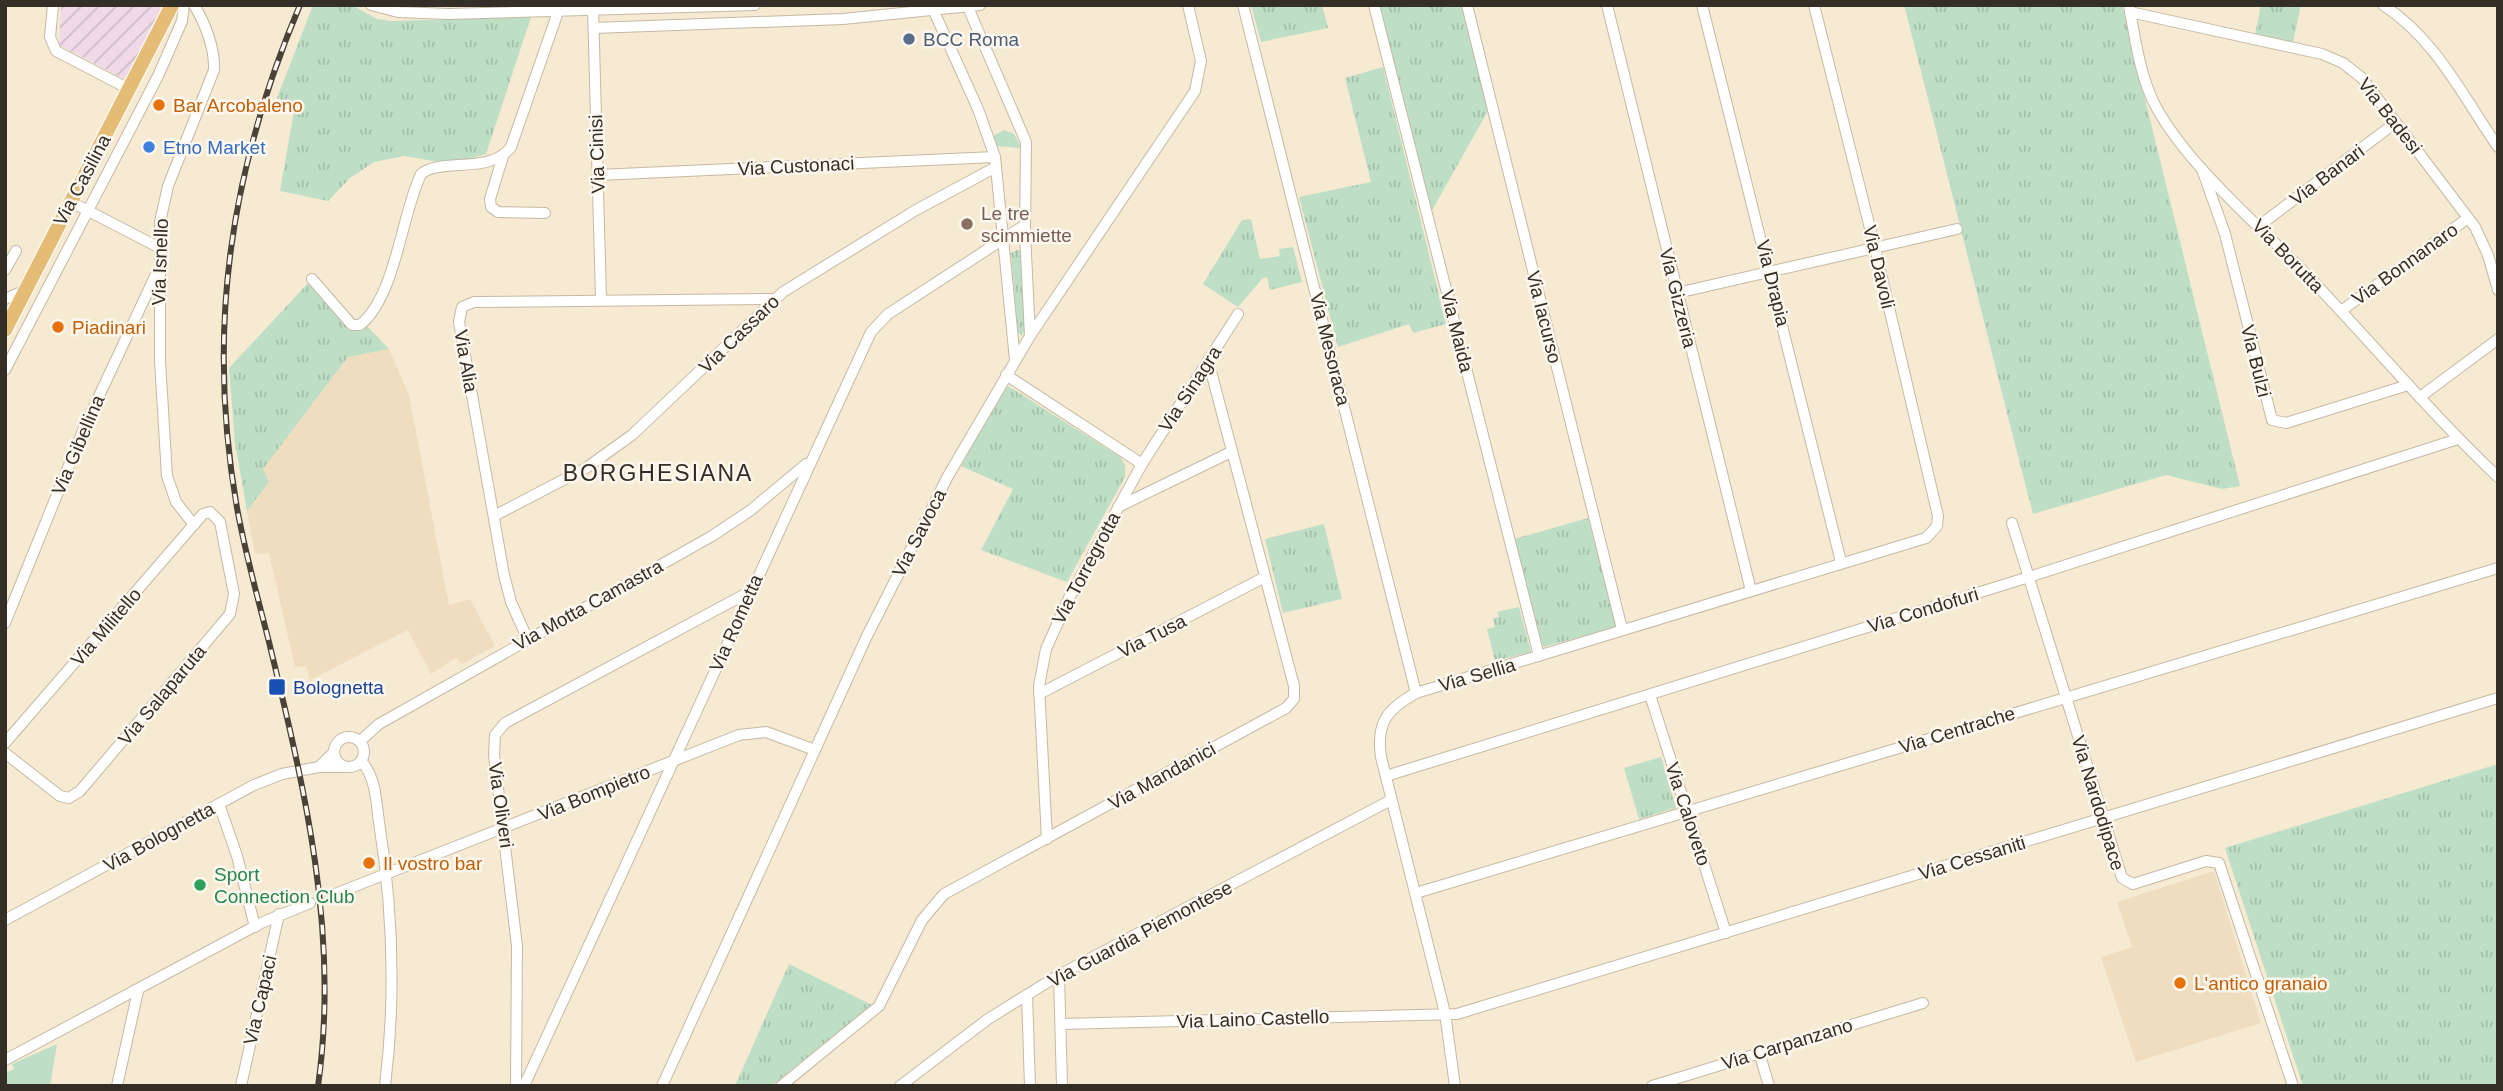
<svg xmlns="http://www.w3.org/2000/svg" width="2503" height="1091" font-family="Arial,sans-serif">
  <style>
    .built { fill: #eeddbf }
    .industrial { fill: url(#industrial-furrows) }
    .grass { fill: url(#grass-tufts) }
    .green { fill: #bedec6 }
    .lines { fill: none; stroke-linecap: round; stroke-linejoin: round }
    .minor-casing { stroke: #c5b9a3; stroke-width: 12 }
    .major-casing { stroke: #fff; stroke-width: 16 }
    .minor { stroke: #fff; stroke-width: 10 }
    .major { stroke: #e5bc75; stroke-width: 14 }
    .rail-casing { stroke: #484237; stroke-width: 6 }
    .rail { stroke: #fdf8ef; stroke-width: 3.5; stroke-dasharray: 10; stroke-linecap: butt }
    .service-dot { fill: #5c6f8a; stroke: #fdf8ef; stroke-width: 2.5 }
    .food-dot { fill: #e8710a; stroke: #fdf8ef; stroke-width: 2.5 }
    .shop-dot { fill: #3f7fe0; stroke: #fdf8ef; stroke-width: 2.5 }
    .education-dot { fill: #8d6e63; stroke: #fdf8ef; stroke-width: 2.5 }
    .transit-dot { fill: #1a4fb4; stroke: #fdf8ef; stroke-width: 2.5 }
    .leisure-dot { fill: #2e9e5b; stroke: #fdf8ef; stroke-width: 2.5 }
    .labels { text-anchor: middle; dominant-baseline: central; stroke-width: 5; stroke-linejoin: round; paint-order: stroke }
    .service-label { font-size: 19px; fill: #4e5e75; stroke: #fdf8ef; text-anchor: start }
    .food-label { font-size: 19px; fill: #c56008; stroke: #fdf8ef; text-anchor: start }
    .street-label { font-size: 19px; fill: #342f26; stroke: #fdf8ef }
    .shop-label { font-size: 19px; fill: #366cbe; stroke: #fdf8ef; text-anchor: start }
    .education-label { font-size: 19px; fill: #785e54; stroke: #fdf8ef; text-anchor: start }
    .transit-label { font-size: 19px; fill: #164399; stroke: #fdf8ef; text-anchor: start }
    .leisure-label { font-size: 19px; fill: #27864d; stroke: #fdf8ef; text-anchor: start }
    .quarter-label { font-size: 23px; letter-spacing: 2px; fill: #342f26; stroke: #fdf8ef }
  </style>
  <defs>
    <pattern id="industrial-furrows" width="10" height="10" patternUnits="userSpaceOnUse" patternTransform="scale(1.75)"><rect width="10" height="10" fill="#f0dae7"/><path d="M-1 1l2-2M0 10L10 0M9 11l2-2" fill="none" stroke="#cebbc6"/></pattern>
    <pattern id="grass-tufts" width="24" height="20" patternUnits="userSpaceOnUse" patternTransform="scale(1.75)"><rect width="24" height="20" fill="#bedec6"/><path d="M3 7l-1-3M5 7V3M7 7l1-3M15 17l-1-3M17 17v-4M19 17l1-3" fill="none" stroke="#a4bfaa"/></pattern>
  </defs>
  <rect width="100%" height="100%" fill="#f7ead3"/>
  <g class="built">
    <polygon points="389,349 409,395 449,605 470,599 495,646 462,664 456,658 431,674 408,630 310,680 306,666 295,667 269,553 255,554 247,511 269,482 263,469 348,357"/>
    <polygon points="2214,871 2261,1023 2136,1062 2101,957 2132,947 2117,902"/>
  </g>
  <polygon class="industrial" points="61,5 162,5 126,80 59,45"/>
  <g class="grass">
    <polygon points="313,5 352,5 377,19 391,21 531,17 486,154 451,164 404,156 374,162 350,178 328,201 280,191 295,105 277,98"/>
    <polygon points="1251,5 1322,5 1328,28 1261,42"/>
    <polygon points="1378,5 1461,5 1488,111 1431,212"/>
    <path d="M1904,5H2122L2240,486L2222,489L2166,475L2033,514C1989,345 1948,175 1904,5Z"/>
    <polygon points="2261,5 2301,5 2293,42 2255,34"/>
    <polygon points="1383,67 1446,324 1413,333 1409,324 1338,347 1299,197 1371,182 1345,78"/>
    <polygon points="1251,219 1260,259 1280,256 1279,249 1293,247 1302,282 1270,290 1267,277 1263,278 1238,307 1203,284 1242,220"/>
    <polygon points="1017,250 1023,252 1025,327 1022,336 1018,332 1011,253"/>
    <polygon points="309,282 352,329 366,325 389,349 348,357 263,469 269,482 247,511 235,443 229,368"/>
    <polygon points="1008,386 1120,457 1125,465 1125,477 1067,582 981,550 1013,489 961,466 1002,390"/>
    <polygon points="1588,518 1617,627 1543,647 1514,539"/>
    <polygon points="1324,524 1342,599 1283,613 1265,539"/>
    <polygon points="1519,607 1531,652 1495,661 1487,629 1495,627 1493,618 1499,617 1497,612"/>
    <polygon points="1661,757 1676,808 1639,819 1624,768"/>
    <polygon points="2498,764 2498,1086 2303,1086 2225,848"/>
    <polygon points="789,964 872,1005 771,1086 735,1086"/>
  </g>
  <g class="green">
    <polygon points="1004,130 1014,134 1021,148 996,146 992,137"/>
    <polygon points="57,1044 50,1086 5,1086 5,1073 14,1069 12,1064"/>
  </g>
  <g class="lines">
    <g class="minor-casing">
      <g id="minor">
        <polyline points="53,5 50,37 56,51 129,89"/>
        <path d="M194,5C205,23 215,48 214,70L168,186L160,222V361L167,476L176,502L194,525"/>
        <polyline points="371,5 398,12 449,14 755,5"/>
        <polyline points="931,5 978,109 995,157 1015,360"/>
        <polyline points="967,5 1026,142 1025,233 1030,336"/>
        <polyline points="1243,5 1416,693"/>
        <polyline points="1374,5 1539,656"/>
        <polyline points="1467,5 1622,629"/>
        <polyline points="1607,5 1751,591"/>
        <polyline points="1702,5 1841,562"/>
        <path d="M2129,5C2135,38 2140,77 2156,107C2190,168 2256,222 2305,273C2370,340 2429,412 2498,477"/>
        <path d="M2383,5C2435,38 2464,98 2498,147"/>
        <polyline points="593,8 601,299"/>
        <polyline points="2130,12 2322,54 2343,63 2362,78 2475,227 2488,255 2498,290"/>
        <polyline points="594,28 843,19 980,5"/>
        <polyline points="503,156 490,199 491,207 498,212 545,213"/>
        <polyline points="2202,169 2225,234 2272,420 2286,423 2408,385"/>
        <polyline points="598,175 995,157"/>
        <polyline points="71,202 158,247"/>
        <polyline points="2259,226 2395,123"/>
        <polyline points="5,270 16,251"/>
        <path d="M312,279L352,325H360C396,296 401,216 421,174C441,157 490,175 511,147L559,9"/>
        <polyline points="1677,293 1957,229"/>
        <polyline points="5,299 26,290"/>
        <polyline points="2341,311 2468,218"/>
        <polyline points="5,370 158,76 182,21 184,5"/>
        <polyline points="1006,375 1142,464"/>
        <polyline points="2420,397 2498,339"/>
        <polyline points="1118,507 1231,452"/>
        <polyline points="494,516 586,468 632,435 783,292 916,210 996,167"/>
        <polyline points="2012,523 2122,878 2133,884 2206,861 2219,863 2293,1086"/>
        <polyline points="5,623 84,428 157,272"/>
        <polyline points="527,638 511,602 504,575 459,322 462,307 474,302 774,299"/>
        <polyline points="1039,694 1265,577"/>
        <polyline points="1650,695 1726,933"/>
        <circle cx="349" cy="752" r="15"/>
        <polyline points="360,741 379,724 712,536 751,510 806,464"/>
        <polyline points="5,743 203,514 210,512 220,522 234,594 230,614 80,791 69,798 60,796 5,753"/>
        <polyline points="333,753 319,767 347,767"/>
        <path d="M361,761C376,777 376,801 379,822C393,910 396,997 385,1086"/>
        <polyline points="1386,776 2029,577 2458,439"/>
        <polyline points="219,804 237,856 255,927"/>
        <polyline points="1047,839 1039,686 1046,649 1069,598 1142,464 1238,314"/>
        <polyline points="1416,893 2498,568"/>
        <polyline points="335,894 739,735 766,732 815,750"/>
        <polyline points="5,920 254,785 282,774 319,767"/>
        <polyline points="1059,975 1062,1086"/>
        <polyline points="1027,995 1030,1086"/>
        <polyline points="1061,1024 1457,1014 2498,698"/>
        <polyline points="1759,1052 1769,1086"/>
        <polyline points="5,1060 261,923 310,903"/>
        <polyline points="117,1086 138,991"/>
        <polyline points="241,1086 279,914"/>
        <polyline points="516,1086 517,946 494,755 495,735 505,723 751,591"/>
        <polyline points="524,1086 871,332 888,314 1025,225"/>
        <polyline points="662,1086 866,638 948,476 1030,336 1195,91 1201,61 1188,5"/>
        <polyline points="781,1086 879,1006 922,920 944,894 1286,708 1294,699 1294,686 1208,360"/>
        <polyline points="900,1086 988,1019 1059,975 1391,800"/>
        <path d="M1455,1086L1445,1013L1381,757C1376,723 1387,709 1416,693L1926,538L1937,526L1938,516L1875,248L1814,5"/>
        <polyline points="1652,1086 1923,1003"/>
      </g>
    </g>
    <g class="major-casing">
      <polyline id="major" points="5,330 172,5"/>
    </g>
    <use href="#minor" class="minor"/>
    <use href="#major" class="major"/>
    <g class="rail-casing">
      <path id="rail" d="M300,5C230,170 206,330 237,508C245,552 257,595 268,638C304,786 340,932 318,1086"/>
    </g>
    <use href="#rail" class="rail"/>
  </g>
  <circle class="service-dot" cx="909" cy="39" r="7"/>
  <g class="food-dot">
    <circle cx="159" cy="105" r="7"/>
    <circle cx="58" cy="327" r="7"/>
    <circle cx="369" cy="863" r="7"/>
    <circle cx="2180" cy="983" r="7"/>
  </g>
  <circle class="shop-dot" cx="149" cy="147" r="7"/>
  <circle class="education-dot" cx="967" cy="224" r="7"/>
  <rect class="transit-dot" x="268" y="678" width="18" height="18" rx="3.5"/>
  <circle class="leisure-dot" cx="200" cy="885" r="7"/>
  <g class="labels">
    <g class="service-label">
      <text x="923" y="39">BCC Roma</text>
    </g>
    <g class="food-label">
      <text x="173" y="105">Bar Arcobaleno</text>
      <text x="72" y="327">Piadinari</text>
      <text x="383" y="863">Il vostro bar</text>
      <text x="2194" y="983">L'antico granaio</text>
    </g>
    <g class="street-label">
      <text transform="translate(2390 116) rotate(52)">Via Badesi</text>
      <text transform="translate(597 154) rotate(-92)">Via Cinisi</text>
      <text transform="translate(796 166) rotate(-3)">Via Custonaci</text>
      <text transform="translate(2327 175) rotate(-37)">Via Banari</text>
      <text transform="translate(82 180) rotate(-62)">Via Casilina</text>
      <text transform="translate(2288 256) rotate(46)">Via Borutta</text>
      <text transform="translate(160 262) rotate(-88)">Via Isnello</text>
      <text transform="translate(2405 264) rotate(-36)">Via Bonnanaro</text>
      <text transform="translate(1879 267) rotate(77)">Via Davoli</text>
      <text transform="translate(1773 283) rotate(76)">Via Drapia</text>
      <text transform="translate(1678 298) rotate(76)">Via Gizzeria</text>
      <text transform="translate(1544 317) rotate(76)">Via Iacurso</text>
      <text transform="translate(1457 331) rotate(76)">Via Maida</text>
      <text transform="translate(739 334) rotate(-44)">Via Cassaro</text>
      <text transform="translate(1330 349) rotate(76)">Via Mesoraca</text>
      <text transform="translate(466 361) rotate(80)">Via Alia</text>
      <text transform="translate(2256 361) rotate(76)">Via Bulzi</text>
      <text transform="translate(1190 389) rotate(-57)">Via Sinagra</text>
      <text transform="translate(78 445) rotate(-67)">Via Gibellina</text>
      <text transform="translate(919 533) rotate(-63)">Via Savoca</text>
      <text transform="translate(1086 568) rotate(-62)">Via Torregrotta</text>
      <text transform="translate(588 605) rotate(-29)">Via Motta Camastra</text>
      <text transform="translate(1923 610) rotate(-17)">Via Condofuri</text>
      <text transform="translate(736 623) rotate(-66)">Via Rometta</text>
      <text transform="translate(106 627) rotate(-49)">Via Militello</text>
      <text transform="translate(1152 636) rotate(-27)">Via Tusa</text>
      <text transform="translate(1477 675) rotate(-16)">Via Sellia</text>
      <text transform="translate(162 695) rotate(-50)">Via Salaparuta</text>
      <text transform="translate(1957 730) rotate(-17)">Via Centrache</text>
      <text transform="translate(1162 776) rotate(-29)">Via Mandanici</text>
      <text transform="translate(594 793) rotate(-22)">Via Bompietro</text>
      <text transform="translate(2098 803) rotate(73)">Via Nardodipace</text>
      <text transform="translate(501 805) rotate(82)">Via Oliveri</text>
      <text transform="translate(1688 814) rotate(72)">Via Caloveto</text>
      <text transform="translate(159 837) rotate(-29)">Via Bolognetta</text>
      <text transform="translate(1972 858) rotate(-17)">Via Cessaniti</text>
      <text transform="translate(1140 934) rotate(-28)">Via Guardia Piemontese</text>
      <text transform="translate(260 1000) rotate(-77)">Via Capaci</text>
      <text transform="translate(1253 1019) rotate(-2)">Via Laino Castello</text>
      <text transform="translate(1787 1044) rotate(-17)">Via Carpanzano</text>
    </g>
    <g class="shop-label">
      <text x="163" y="147">Etno Market</text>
    </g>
    <g class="education-label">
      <text x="981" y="213">Le tre<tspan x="981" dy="22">scimmiette</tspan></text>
    </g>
    <g class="transit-label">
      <text x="293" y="687">Bolognetta</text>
    </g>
    <g class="leisure-label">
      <text x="214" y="874">Sport<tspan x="214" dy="22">Connection Club</tspan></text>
    </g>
    <g class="quarter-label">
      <text x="658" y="473">BORGHESIANA</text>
    </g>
  </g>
  <rect width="2503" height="1091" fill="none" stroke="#342f26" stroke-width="14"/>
</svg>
